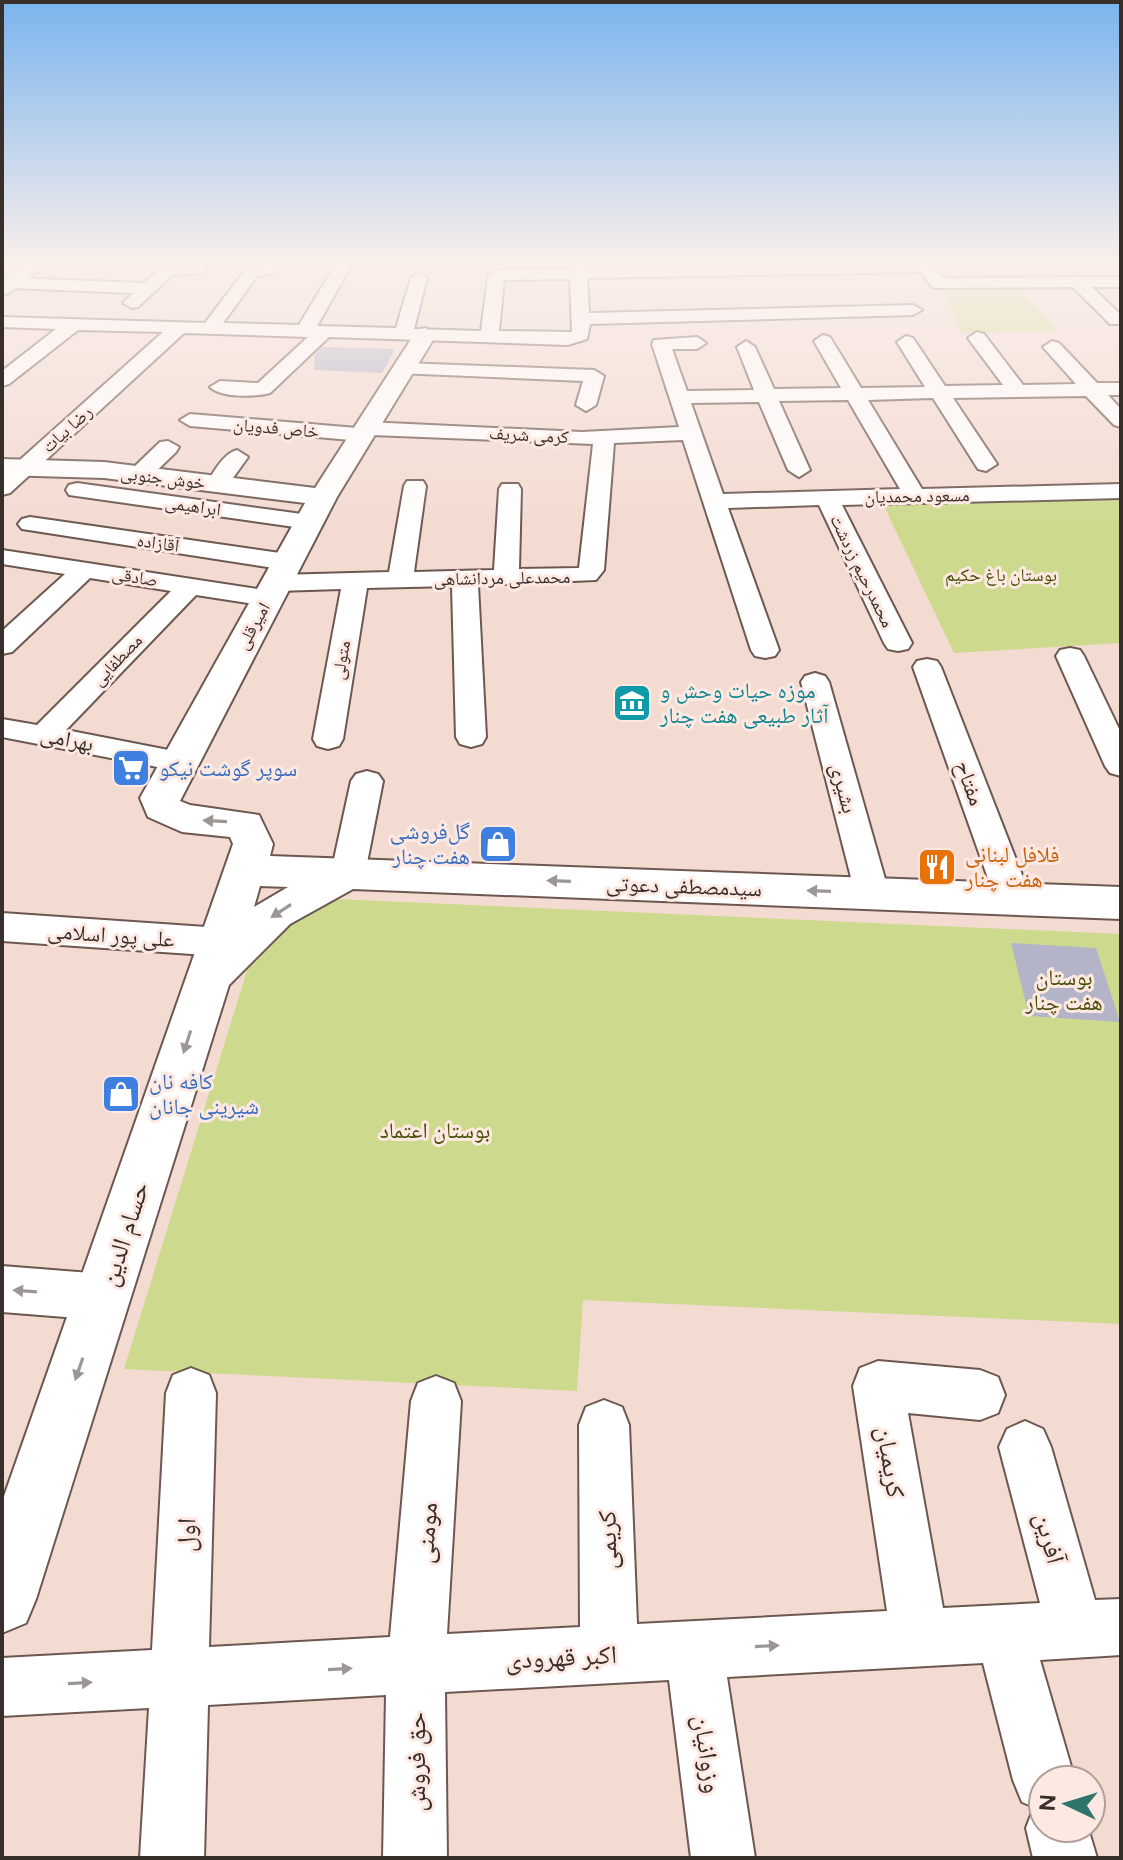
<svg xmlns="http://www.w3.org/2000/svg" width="1123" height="1860" font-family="Figtree,'Noto Naskh Arabic',sans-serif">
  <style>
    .green { fill: #cdda8d }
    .building { fill: #b4b4c9 }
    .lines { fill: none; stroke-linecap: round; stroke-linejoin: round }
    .minor-casing { stroke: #6c5850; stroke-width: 4 }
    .major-casing { stroke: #6c5850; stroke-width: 4 }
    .minor { fill: #fff; fill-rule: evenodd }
    .major { fill: #fff; fill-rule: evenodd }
    .oneway { fill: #9c9795 }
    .labels { text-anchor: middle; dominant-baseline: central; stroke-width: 6; stroke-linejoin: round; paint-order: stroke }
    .far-street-label { font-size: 18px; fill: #382f2b; stroke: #fde9e2 }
    .far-park-label { font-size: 18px; fill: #454d04; stroke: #fde9e2 }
    .culture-label { font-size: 22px; fill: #0d838f; stroke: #fde9e2; text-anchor: start }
    .street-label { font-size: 22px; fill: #382f2b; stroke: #fde9e2 }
    .shop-label { font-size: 22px; fill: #366cbe; stroke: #fde9e2; text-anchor: start }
    .food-label { font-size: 22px; fill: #c56008; stroke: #fde9e2; text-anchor: start }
    .park-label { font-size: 22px; fill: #454d04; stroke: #fde9e2 }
    .near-street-label { font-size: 26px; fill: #382f2b; stroke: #fde9e2 }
  </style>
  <rect width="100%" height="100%" fill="#f3dbd2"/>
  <g class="green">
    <polygon points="941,285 1015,285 1057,331 961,333"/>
    <polygon points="1121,495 1121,643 954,653 883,504"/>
    <polygon points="270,896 1121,934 1121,1324 583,1300 577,1391 124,1369"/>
  </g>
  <g class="building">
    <polygon points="322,347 395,349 382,373 314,370 315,355"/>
    <polygon points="1011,943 1096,948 1120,1022 1029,1016"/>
  </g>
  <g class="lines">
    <g class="minor-casing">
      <g id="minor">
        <polygon points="210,264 202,273 172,275 138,307 132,308 123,303 133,293 11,288 3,283 11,278 144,283 162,267"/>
        <path d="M266,264H282L276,273L257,276L223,323L299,325L336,264H352L317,326L396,328L411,278L419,273L427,278L414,329L481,331L488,276L499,270L570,269V264H586V268L932,264L943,278L1121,277V287H1092L1121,315V324H1110L1073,287L938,288L932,287L921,272L587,278L589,313L913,305L922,310L913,315L590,324L587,339L568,345L329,337L270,393C255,397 221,398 210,387L220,381L258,383L308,337L184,333L10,493L2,495V476L163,332L78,330L9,384L2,386V371L56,329L2,327V317L205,323L246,269ZM570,279L572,332L499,331L504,280Z"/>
        <path d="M977,332L984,334L1023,385L1076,384L1043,347L1052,341L1059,343L1097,383H1121V395H1108L1121,409V427L1114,425L1086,396L953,398L997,464L986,471L978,469L933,398L868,400L922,489L1121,484V498L842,505L912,643L908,649L898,651L888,649L884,643L819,505L728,508L779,650L775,656L765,658L755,656L751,650L683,440L614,443L604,570L596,580L478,585L486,737L482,744L471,747L460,744L456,737L452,586L367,588L343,739L339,746L328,749L317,746L313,739L341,589L277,591L268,588L264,583L268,578L277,575L389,572L404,486L407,481H423L426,486L414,572L494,570L499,489L502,484H518L521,489L519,569L579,568L593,444L372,435L370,440L362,441L190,426L180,420L190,414L357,428L367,422L582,432L679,427L652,344L654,340L697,337L706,343L697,349H672L687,391L754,390L737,347L746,341L755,347L774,389L841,388L814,341L823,335L830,337L861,388L925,387L897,342L906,336L913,338L945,386L1003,385L968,338ZM848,400L900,489L723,494L691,403L759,402L788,470L799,477L810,470L779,401Z"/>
        <polygon points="404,363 594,370 604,376 596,405 586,411 576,405 583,381 397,373 394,369 397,365"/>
        <polygon points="168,441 179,447 176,452 147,480 131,480 128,475 131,470 160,442"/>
        <path d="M237,450L248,457L225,489H209L206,484C214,472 223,454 237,450Z"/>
        <polygon points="77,483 309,515 317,517 321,522 317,527 309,529 69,495 66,490 69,485"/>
        <polygon points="30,517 287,554 296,557 300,562 296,567 287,570 22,529 18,524 22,519"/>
        <polygon points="2,550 277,592 281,598 277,604 268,606 196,595 66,730 189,754 193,761 189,768 178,771 2,737 2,719 37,725 171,591 90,578 12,652 2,654 2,631 65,574 2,564"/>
        <polygon points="1070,648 1080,650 1084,656 1121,733 1121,776 1110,773 1105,766 1056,656 1060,650"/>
        <polygon points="927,659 937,661 941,667 1031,898 1025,907 1013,911 1001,907 995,898 913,667 917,661"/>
        <polygon points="815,673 825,676 829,682 889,893 884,902 872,906 860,902 855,893 801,682 805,676"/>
        <polygon points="367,771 378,774 383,781 365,873 360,882 348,885 336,882 331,873 351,781 356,774"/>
        <polygon points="2,913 221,928 234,932 239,942 234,952 221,956 2,941"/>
        <polygon points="2,1266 103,1274 120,1281 126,1297 120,1313 103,1320 2,1312"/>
        <polygon points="878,1361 980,1370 998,1377 1005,1395 998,1413 980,1420 908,1413 943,1608 1040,1603 999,1447 1007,1429 1025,1421 1043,1429 1051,1447 1095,1600 1121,1599 1121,1655 1040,1660 1075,1780 1043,1780 1043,1828 1088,1828 1097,1858 1033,1858 1026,1828 1034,1807 1022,1802 1013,1780 983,1663 727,1677 755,1858 691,1858 669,1680 445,1692 447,1858 383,1858 386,1695 208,1705 204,1858 140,1858 149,1708 2,1716 2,1658 152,1650 166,1393 173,1375 191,1368 209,1375 216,1393 209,1647 390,1637 411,1401 418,1383 436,1376 454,1383 461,1401 447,1634 580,1627 579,1425 586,1407 604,1400 622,1407 629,1425 637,1624 887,1611 853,1386 860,1368"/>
      </g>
    </g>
    <g class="major-casing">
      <g id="major">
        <polygon points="24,264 47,264 9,293 2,295 2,279"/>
        <path d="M425,328L436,335L337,497L180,801L190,805L259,815L273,844L270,856L1121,887V919L353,889L290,924L229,985L36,1599L26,1623L2,1633V1502L233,844L230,837L182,832L148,817L140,798L305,503L104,478L2,475V459L104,462L315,488L417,330ZM260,886L288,887L254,907Z"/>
      </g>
    </g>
    <use href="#minor" class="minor"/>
    <use href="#major" class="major"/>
  </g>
  <defs><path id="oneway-solid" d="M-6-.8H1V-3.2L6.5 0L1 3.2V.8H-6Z" transform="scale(2)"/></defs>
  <g class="oneway">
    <use href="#oneway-solid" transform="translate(215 821) rotate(-177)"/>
    <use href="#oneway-solid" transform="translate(559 881) rotate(-178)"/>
    <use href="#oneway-solid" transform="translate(819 891) rotate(-178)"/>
    <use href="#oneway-solid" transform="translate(281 911) rotate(147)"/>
    <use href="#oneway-solid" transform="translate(187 1042) rotate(108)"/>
    <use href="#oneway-solid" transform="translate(25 1291) rotate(-176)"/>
    <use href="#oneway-solid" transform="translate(79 1369) rotate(109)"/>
    <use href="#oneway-solid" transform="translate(767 1646) rotate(-3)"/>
    <use href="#oneway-solid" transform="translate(340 1669) rotate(-3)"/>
    <use href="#oneway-solid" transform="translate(80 1683) rotate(-3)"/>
  </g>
  <linearGradient id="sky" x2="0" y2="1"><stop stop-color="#7ab4ee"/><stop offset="0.5" stop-color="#faefeb"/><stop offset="1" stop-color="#faefeb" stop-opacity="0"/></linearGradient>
  <rect width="1123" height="525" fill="url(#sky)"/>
  <defs>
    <g id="museum-square" transform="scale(2)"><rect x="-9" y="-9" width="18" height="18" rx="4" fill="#0f9aa8" stroke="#fde9e2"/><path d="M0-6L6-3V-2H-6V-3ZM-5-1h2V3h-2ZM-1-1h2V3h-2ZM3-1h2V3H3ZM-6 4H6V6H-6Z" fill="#fff"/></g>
    <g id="supermarket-square" transform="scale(2)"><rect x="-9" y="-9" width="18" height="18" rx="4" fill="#3f7fe0" stroke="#fde9e2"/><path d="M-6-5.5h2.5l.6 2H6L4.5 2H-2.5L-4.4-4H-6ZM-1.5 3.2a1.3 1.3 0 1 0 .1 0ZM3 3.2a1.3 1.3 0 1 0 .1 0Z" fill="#fff"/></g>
    <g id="shop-square" transform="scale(2)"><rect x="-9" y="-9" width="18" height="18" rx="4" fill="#3f7fe0" stroke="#fde9e2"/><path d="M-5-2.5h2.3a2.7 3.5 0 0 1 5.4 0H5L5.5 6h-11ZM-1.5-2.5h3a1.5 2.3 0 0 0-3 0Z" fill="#fff"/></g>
    <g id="restaurant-square" transform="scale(2)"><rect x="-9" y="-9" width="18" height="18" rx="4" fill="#e8710a" stroke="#fde9e2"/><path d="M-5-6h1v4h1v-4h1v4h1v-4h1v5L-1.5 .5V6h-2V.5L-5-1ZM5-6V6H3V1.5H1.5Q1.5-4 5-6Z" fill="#fff"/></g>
  </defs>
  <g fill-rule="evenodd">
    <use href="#museum-square" x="632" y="703"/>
    <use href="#supermarket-square" x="131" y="768"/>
    <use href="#shop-square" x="498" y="844"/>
    <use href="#restaurant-square" x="937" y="867"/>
    <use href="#shop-square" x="121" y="1094"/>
  </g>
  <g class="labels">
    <g class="far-street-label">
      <text transform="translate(276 428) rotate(5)">خاص فدویان</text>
      <text transform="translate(67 429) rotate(-42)">رضا بیات</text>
      <text transform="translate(529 435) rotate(3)">کرمی شریف</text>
      <text transform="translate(163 478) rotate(7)">خوش جنوبی</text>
      <text transform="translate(917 496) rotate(-1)">مسعود محمدیان</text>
      <text transform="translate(193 506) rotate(8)">ابراهیمی</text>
      <text transform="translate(158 543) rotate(8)">آقازاده</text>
      <text transform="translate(862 571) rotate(64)">محمدرحیم زردشت</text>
      <text transform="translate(135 577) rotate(9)">صادقی</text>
      <text transform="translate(502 578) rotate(-1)">محمدعلی مردانشاهی</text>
      <text transform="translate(253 626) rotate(-61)">امیرقلی</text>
      <text transform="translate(117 660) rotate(-46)">مصطفایی</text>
      <text transform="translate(341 660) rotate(-80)">متولی</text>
    </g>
    <g class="far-park-label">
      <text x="1001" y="575">بوستان باغ حکیم</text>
    </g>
    <g class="culture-label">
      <text x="660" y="690">موزه حیات وحش و<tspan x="660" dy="25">آثار طبیعی هفت چنار</tspan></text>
    </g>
    <g class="street-label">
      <text transform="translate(67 739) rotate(11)">بهرامی</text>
      <text transform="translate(970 783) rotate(70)">مفتاح</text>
      <text transform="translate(844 788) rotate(75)">بشیری</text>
      <text transform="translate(684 886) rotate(2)">سیدمصطفی دعوتی</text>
      <text transform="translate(111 935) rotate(4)">علی پور اسلامی</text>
    </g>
    <g class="shop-label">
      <text x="159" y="768">سوپر گوشت نیکو</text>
      <text x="470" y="831" text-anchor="end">گل‌فروشی<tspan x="470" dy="25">هفت چنار</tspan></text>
      <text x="149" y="1081">کافه نان<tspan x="149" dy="25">شیرینی جانان</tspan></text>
    </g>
    <g class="food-label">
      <text x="965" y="854">فلافل لبنانی<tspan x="965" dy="25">هفت چنار</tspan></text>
    </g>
    <g class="park-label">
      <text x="1064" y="977">بوستان<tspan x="1064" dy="25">هفت چنار</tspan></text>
      <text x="435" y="1130">بوستان اعتماد</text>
    </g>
    <g class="near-street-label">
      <text transform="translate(124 1234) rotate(-72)">حسام الدین</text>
      <text transform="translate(891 1462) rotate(81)">کریمیان</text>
      <text transform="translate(426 1533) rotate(-86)">مومنی</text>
      <text transform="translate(186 1535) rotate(-88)">اول</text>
      <text transform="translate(1050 1538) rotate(75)">آفرین</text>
      <text transform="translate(607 1540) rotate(-91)">کریمی</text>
      <text transform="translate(561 1657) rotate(-3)">اکبر قهرودی</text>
      <text transform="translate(708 1754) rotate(82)">وزوانیان</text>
      <text transform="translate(416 1762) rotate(-90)">حق فروش</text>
    </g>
  </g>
  <rect width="1123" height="1860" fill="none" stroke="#382f2b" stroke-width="8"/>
  <g transform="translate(1067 1804) rotate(274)"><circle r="38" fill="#fde9e2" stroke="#ae9f99" stroke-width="2"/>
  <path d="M0-6L14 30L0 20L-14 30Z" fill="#2f756c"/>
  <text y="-12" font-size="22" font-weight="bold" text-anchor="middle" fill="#382f2b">N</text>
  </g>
</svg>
